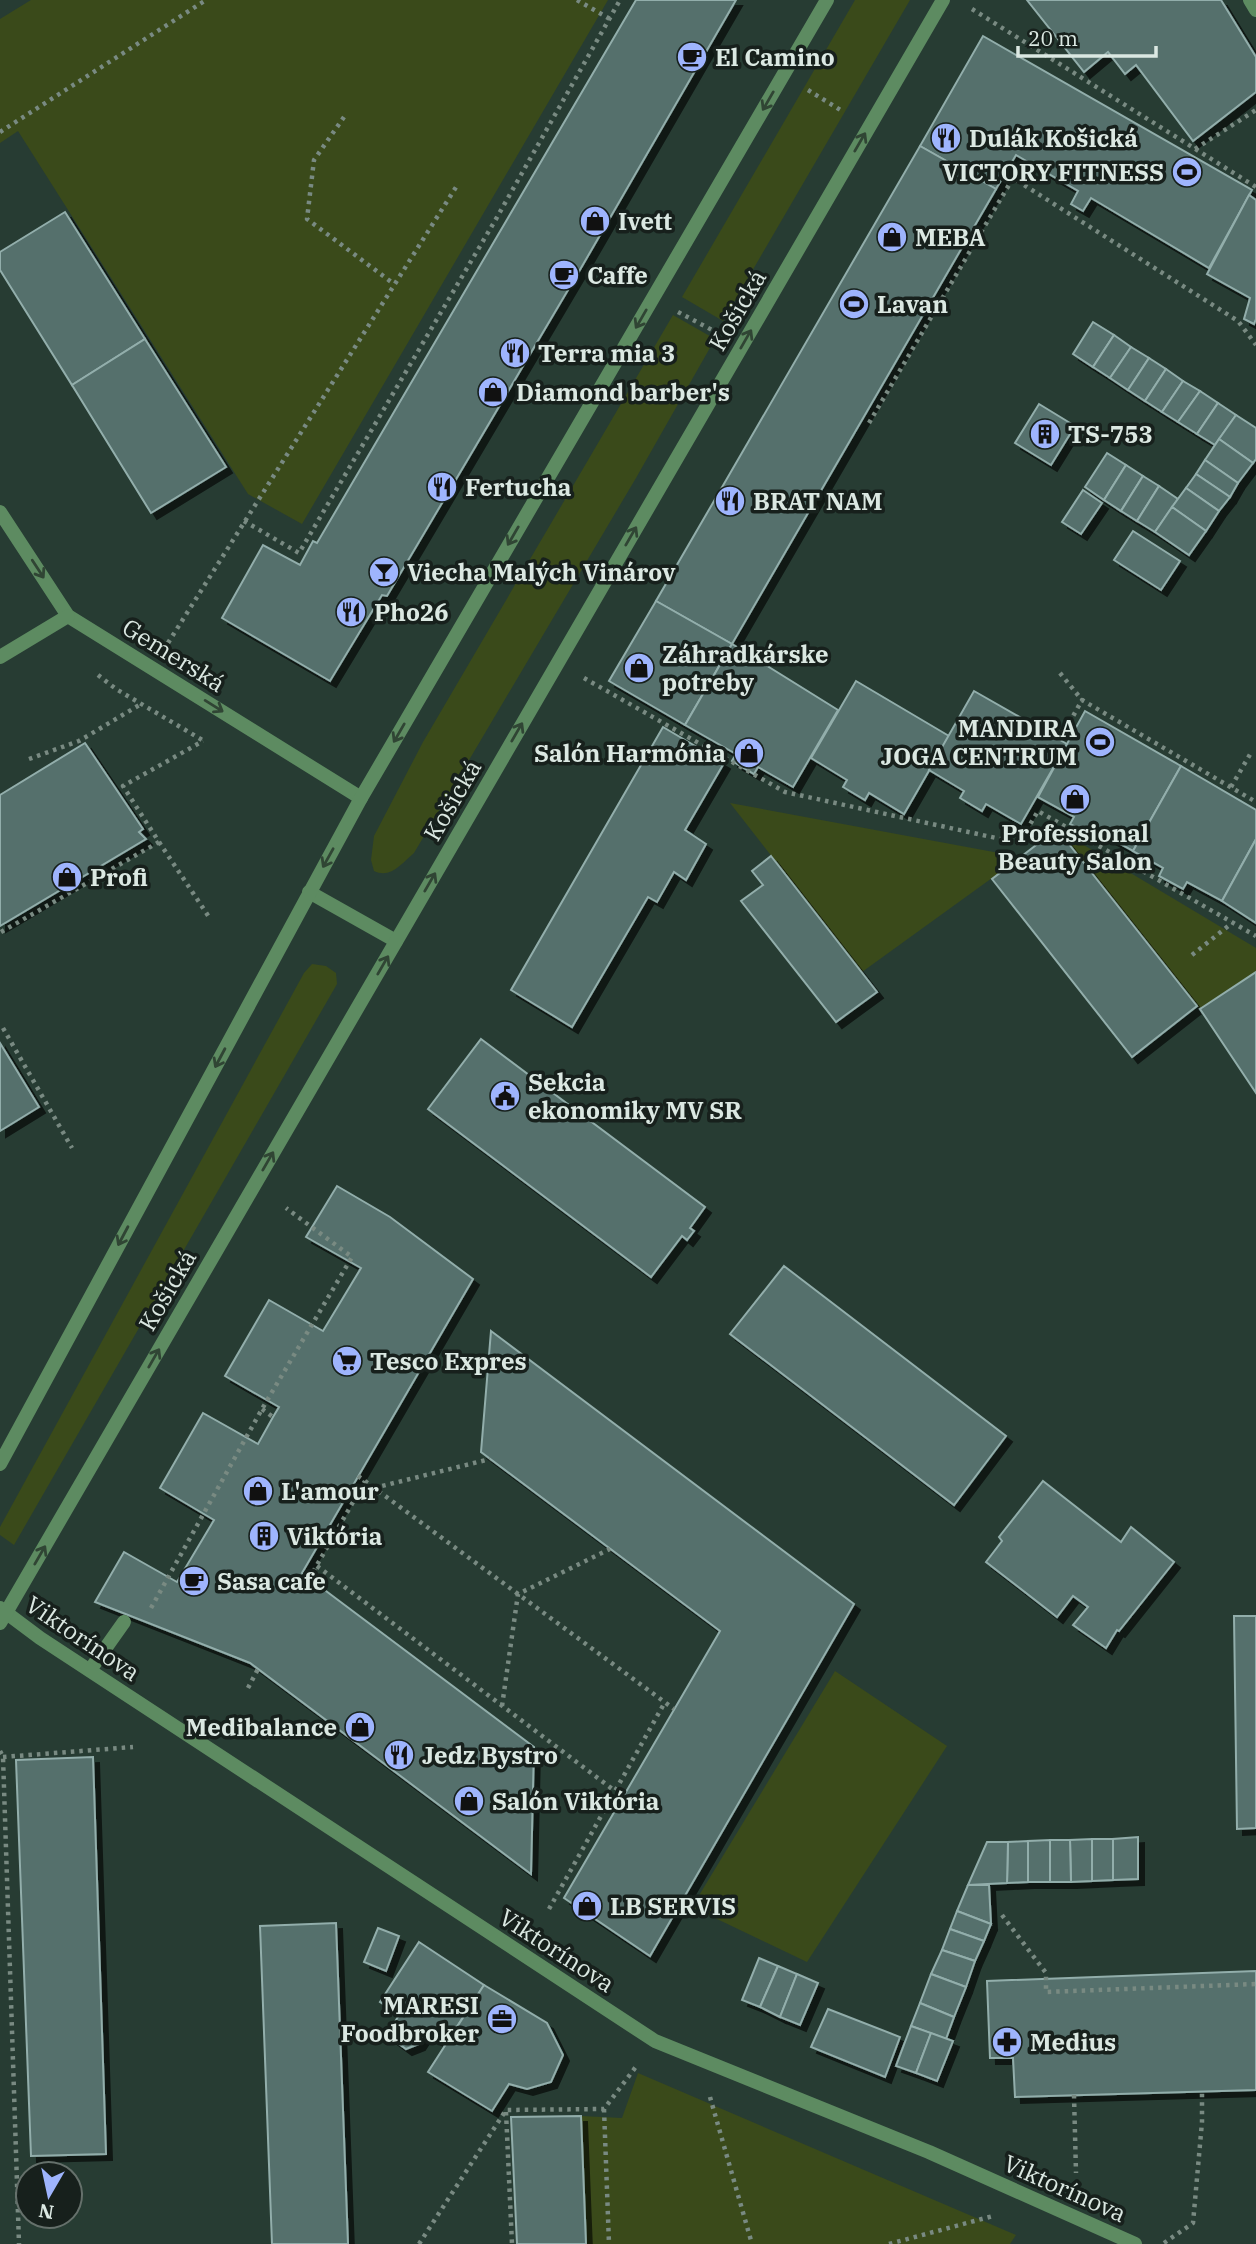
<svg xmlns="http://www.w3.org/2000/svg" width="1256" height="2244" font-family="'IBM Plex Serif',serif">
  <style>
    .green { fill: #3a4a1a }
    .building { fill: #556f6c; stroke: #92aeab; stroke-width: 2; filter: url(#shadow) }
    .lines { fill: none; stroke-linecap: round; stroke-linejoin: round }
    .path { stroke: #798a82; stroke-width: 4.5; stroke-dasharray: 3.5 5; stroke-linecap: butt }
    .service { stroke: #5d8b61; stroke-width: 14 }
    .pedestrian { stroke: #5d8b61; stroke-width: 14 }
    .minor { stroke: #5d8b61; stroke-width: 14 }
    .tertiary { stroke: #5d8b61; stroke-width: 14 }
    .oneway { stroke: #304534 }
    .labels { text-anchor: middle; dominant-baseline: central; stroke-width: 7; stroke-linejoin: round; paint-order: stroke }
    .poi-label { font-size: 24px; font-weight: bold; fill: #dbe8e2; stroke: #17201c; text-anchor: start }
    .street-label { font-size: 24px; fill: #dbe8e2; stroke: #17201c }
  </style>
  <defs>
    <filter id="shadow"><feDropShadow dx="6" dy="6" stdDeviation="0" flood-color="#0009"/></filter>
  </defs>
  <rect width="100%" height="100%" fill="#273c33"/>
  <g class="green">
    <polygon points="31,0 608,0 302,524 248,494 18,131 0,143 0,19"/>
    <polygon points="855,0 910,0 723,321 682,297"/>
    <path d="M673,315L715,339L636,478L414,853C402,863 391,879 374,871L371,860L374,836L423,742Z"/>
    <polygon points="730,803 1021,857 862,972"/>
    <polygon points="1057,829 1256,948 1256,972 1200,1009"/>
    <polygon points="312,964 326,966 336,973 337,984 14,1545 0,1535 0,1527 304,973"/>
    <polygon points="835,1671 947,1746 807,1962 692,1907"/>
    <polygon points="638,2073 1016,2235 1010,2244 586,2244 581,2116 622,2118"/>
  </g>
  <g class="building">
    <polygon points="636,0 736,0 581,268 387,596 382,595 330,681 222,618 263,545 300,565 313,541 317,543"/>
    <polygon points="1027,0 1221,0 1256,57 1256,92 1193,141 1136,65 1125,74 1108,52 1084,72"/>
    <polygon points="983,36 1252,190 1209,268 1091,198 1083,211 1071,204 1078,191 1016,155 996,189 920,146"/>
    <polygon points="920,146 996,189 732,644 656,601"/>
    <polygon points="1249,195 1256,200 1256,319 1254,324 1244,319 1250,298 1207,274"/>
    <polygon points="65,212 145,339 72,385 0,270 0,252"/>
    <polygon points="1093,322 1114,335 1093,367 1073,354"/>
    <polygon points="1114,335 1131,347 1110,378 1093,367"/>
    <polygon points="145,339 226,467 151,513 72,385"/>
    <polygon points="1131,347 1149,358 1128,390 1110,378"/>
    <polygon points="1149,358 1166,369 1145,401 1128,390"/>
    <polygon points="1166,369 1183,381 1162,412 1145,401"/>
    <polygon points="1183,381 1200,391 1178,422 1162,412"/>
    <polygon points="1200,391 1218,403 1197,434 1178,422"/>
    <polygon points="1218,403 1236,415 1215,445 1197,434"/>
    <polygon points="1039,404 1075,426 1051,465 1015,443"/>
    <polygon points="1236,415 1256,428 1256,459 1253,463 1219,439"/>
    <polygon points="1219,439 1253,463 1238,483 1205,460"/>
    <polygon points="1107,453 1126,465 1104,500 1085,487"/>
    <polygon points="1205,460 1238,483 1230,497 1196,474"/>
    <polygon points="1126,465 1143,476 1121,511 1104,500"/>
    <polygon points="1196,474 1230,497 1219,511 1186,488"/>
    <polygon points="1143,476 1159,486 1137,521 1121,511"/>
    <polygon points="1159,486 1178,499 1155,532 1137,521"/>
    <polygon points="1186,488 1219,511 1206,531 1172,507"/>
    <polygon points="1083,490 1102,503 1081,534 1062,522"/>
    <polygon points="1172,507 1206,531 1189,555 1155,532"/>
    <polygon points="1133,531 1180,561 1161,590 1114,560"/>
    <polygon points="656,601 732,644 685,725 609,681"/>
    <polygon points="732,644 838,710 793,787 758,767 754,774 732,761 736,754 685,725"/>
    <polygon points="856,681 949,736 904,814 869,793 865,800 843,787 847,780 811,758"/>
    <polygon points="974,691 1067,744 1021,824 986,804 982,811 960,798 964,791 929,770"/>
    <polygon points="1085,711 1181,766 1133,851 1095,830 1092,836 1070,824 1074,817 1038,797"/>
    <polygon points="663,727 724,763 685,830 706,844 686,880 674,872 657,902 648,897 572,1027 511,990"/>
    <polygon points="85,743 143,829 139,832 146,839 0,926 0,795"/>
    <polygon points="1181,766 1256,810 1256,839 1222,901 1187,882 1183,889 1159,876 1163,868 1133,851"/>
    <polygon points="1057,829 1197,1006 1132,1057 992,879"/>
    <polygon points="1255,841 1256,842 1256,923 1222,901"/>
    <polygon points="771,856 877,992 836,1022 741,901 763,885 752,871"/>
    <polygon points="1256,972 1256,1093 1200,1009"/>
    <polygon points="481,1039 705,1207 690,1228 694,1231 687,1240 682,1236 651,1277 428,1109"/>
    <polygon points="0,1043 39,1107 0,1131"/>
    <polygon points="337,1186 390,1217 473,1279 302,1573 534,1747 531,1874 250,1663 95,1602 124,1552 177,1582 214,1520 160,1488 203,1413 258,1444 273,1417 279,1407 225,1376 269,1300 323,1331 361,1268 306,1237"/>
    <polygon points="784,1266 1006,1436 954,1505 730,1334"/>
    <polygon points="491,1331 854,1604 650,1956 564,1898 720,1631 481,1452"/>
    <polygon points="1043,1481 1121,1542 1131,1527 1174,1562 1119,1631 1117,1630 1106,1648 1073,1625 1088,1607 1073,1596 1057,1617 986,1562 1002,1541 999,1537"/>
    <polygon points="1234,1616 1256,1616 1256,1828 1237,1829"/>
    <polygon points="93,1757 106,2154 31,2156 16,1760"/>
    <polygon points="1138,1837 1138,1879 1113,1880 1113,1839"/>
    <polygon points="1092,1839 1092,1881 1071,1882 1070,1840"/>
    <polygon points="1092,1839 1113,1839 1113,1880 1092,1881"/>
    <polygon points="1050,1840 1050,1882 1028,1882 1028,1841"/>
    <polygon points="1050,1840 1070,1840 1071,1882 1050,1882"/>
    <polygon points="1028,1841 1028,1882 1007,1883 1008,1842"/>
    <polygon points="987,1842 1008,1842 1007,1883 968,1885"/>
    <polygon points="968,1885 989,1885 991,1924 957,1911"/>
    <polygon points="957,1911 991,1924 984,1941 950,1929"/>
    <polygon points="336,1923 348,2244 272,2244 260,1926"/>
    <polygon points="378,1928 399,1936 386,1971 364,1962"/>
    <polygon points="950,1929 984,1941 975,1961 942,1950"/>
    <polygon points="419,1942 484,1985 445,2045 426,2033 419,2044 406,2049 391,2038 392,2027 399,2015 380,2002"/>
    <polygon points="942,1950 975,1961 966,1987 931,1974"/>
    <polygon points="759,1958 778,1966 760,2007 742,2000"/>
    <polygon points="778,1966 797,1974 780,2017 760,2007"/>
    <polygon points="1256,1971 1256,2090 1015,2097 1013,2058 990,2058 987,1981"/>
    <polygon points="797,1974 818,1983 800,2025 780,2017"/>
    <polygon points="931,1974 966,1987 954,2017 920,2003"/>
    <polygon points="484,1985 547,2023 563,2055 551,2082 527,2089 509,2084 492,2111 428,2072"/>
    <polygon points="920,2003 954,2017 946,2039 911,2026"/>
    <polygon points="828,2009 900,2037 885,2077 811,2047"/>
    <polygon points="911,2026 931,2033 916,2073 896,2066"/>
    <polygon points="931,2033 953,2041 937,2081 916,2073"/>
    <polygon points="581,2116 586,2244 517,2244 511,2117"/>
  </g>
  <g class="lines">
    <g class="path">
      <polyline points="577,0 610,19"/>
      <polyline points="972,9 1256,187"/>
      <polyline points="808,90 842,111"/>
      <polyline points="344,117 314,160 307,219 394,284"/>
      <polyline points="0,132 206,0"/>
      <polyline points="1195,149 1256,110"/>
      <polyline points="678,312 714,331"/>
      <polyline points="869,423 1013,178 1238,321 1256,345"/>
      <polyline points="244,521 299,553 496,219 620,0"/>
      <polyline points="168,643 458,184"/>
      <polyline points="1060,673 1082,700"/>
      <polyline points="98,675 116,689 204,741"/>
      <polyline points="584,678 785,792 1019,843 1038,811 1256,936"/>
      <polyline points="1061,738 1082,700 1256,802"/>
      <polyline points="29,759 79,741 141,704"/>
      <polyline points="1231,787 1252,751"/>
      <polyline points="159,842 209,917"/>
      <polyline points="1,932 159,842 123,786 203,741"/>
      <polyline points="1192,955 1232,923"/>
      <polyline points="3,1028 72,1148"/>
      <polyline points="262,1409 273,1417"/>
      <polyline points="358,1476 674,1709"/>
      <polyline points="374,1488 490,1459"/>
      <polyline points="317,1566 615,1791"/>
      <polyline points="309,1579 365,1481"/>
      <polyline points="151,1608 262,1409 352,1257 286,1208"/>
      <polyline points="248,1688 258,1669"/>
      <polyline points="502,1706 518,1594 610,1549"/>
      <polyline points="0,1751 3,1757 19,2244"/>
      <polyline points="3,1757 133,1747"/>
      <polyline points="549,1909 665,1702"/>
      <polyline points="1002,1915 1046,1973 1046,1992 1256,1984"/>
      <polyline points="1074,2095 1076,2173"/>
      <polyline points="710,2097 752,2244"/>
      <polyline points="604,2109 609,2244"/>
      <polyline points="506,2112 512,2244"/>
      <polyline points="1164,2243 1193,2223 1202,2122 1202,2091"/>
      <polyline points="419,2244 506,2110 604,2109 638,2064"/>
      <polyline points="889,2244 993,2216"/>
    </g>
    <polyline class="service" points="90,1670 124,1622"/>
    <polyline class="pedestrian" points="1250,0 1256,10"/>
    <g class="minor">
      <polyline points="0,512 68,616 361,798"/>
      <polyline points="0,657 68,616"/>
      <polyline points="309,892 396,941"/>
      <polyline points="0,1608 40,1638 655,2041 929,2152 1135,2244"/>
    </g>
    <g class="tertiary">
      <polyline points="0,1464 361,798 827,0"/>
      <polyline points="0,1623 943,0"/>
    </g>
  </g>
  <defs><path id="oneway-shaft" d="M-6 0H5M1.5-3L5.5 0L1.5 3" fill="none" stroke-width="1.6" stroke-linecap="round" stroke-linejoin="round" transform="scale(1.75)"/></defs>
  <g class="oneway">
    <use href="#oneway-shaft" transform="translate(768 101) rotate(120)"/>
    <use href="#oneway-shaft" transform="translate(860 142) rotate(-60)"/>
    <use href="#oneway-shaft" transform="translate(641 319) rotate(120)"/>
    <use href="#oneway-shaft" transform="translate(746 339) rotate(-60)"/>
    <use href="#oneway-shaft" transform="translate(513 536) rotate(120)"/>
    <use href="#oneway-shaft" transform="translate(631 536) rotate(-60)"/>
    <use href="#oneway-shaft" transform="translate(38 569) rotate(57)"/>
    <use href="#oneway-shaft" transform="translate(214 706) rotate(32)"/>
    <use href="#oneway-shaft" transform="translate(517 732) rotate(-60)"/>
    <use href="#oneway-shaft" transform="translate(399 733) rotate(120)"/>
    <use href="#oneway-shaft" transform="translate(328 858) rotate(119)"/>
    <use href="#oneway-shaft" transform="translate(430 882) rotate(-60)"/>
    <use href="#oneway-shaft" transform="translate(383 965) rotate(-60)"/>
    <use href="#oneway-shaft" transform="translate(220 1058) rotate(118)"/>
    <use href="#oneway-shaft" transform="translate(268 1161) rotate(-60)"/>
    <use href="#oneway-shaft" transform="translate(123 1236) rotate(118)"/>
    <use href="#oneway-shaft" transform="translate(154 1358) rotate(-60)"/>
    <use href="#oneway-shaft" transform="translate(40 1555) rotate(-60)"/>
  </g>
  <defs>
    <g id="cafe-disc" transform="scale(1.575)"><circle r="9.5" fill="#9eb4fd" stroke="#17201c"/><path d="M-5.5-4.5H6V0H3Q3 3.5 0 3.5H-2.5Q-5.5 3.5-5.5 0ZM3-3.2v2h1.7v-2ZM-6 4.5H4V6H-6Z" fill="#111"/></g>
    <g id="restaurant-disc" transform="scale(1.575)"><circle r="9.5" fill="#9eb4fd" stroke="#17201c"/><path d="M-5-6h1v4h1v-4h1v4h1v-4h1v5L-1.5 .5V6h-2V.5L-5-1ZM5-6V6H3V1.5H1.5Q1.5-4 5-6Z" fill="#111"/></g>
    <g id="stadium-disc" transform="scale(1.575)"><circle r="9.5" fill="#9eb4fd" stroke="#17201c"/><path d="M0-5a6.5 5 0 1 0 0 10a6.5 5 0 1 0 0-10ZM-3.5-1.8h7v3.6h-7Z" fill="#111"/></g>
    <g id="shop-disc" transform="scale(1.575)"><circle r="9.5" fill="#9eb4fd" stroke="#17201c"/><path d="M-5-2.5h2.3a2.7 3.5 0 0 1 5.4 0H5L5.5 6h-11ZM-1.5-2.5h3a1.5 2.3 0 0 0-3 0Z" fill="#111"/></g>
    <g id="building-disc" transform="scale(1.575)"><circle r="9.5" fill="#9eb4fd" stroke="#17201c"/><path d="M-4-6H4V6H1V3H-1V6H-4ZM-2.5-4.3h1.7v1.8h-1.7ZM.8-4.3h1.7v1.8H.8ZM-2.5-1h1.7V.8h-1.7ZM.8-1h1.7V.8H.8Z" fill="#111"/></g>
    <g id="bar-disc" transform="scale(1.575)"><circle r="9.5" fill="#9eb4fd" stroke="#17201c"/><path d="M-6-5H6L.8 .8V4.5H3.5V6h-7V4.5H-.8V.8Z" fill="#111"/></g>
    <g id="civic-disc" transform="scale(1.575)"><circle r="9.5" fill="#9eb4fd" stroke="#17201c"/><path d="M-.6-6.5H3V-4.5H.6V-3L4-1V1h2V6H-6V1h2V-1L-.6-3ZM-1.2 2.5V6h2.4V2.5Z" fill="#111"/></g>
    <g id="supermarket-disc" transform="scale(1.575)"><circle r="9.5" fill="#9eb4fd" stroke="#17201c"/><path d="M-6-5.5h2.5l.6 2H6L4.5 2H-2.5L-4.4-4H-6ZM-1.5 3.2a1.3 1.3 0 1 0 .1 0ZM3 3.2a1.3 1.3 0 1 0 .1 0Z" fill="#111"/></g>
    <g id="office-disc" transform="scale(1.575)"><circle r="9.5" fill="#9eb4fd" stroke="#17201c"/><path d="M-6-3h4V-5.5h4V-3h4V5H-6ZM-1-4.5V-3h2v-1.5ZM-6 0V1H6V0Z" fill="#111"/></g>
    <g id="pharmacy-disc" transform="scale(1.575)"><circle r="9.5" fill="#9eb4fd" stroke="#17201c"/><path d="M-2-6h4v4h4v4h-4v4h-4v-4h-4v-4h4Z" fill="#111"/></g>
  </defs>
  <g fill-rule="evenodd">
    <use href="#cafe-disc" x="692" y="57"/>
    <use href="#restaurant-disc" x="946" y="138"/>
    <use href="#stadium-disc" x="1187" y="172"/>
    <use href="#shop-disc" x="595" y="221"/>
    <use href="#shop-disc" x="892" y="237"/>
    <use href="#cafe-disc" x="564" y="275"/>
    <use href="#stadium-disc" x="854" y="304"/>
    <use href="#restaurant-disc" x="515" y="353"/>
    <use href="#shop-disc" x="493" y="392"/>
    <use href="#building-disc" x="1045" y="434"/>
    <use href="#restaurant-disc" x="442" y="487"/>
    <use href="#restaurant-disc" x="730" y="501"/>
    <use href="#bar-disc" x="384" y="572"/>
    <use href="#restaurant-disc" x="351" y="612"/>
    <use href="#shop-disc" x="639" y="668"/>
    <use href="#stadium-disc" x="1100" y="742"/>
    <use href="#shop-disc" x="749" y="753"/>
    <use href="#shop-disc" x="1075" y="799"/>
    <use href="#shop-disc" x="67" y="877"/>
    <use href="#civic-disc" x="505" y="1096"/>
    <use href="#supermarket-disc" x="347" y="1361"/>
    <use href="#shop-disc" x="258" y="1491"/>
    <use href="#building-disc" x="264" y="1536"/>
    <use href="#cafe-disc" x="194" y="1581"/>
    <use href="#shop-disc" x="360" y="1727"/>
    <use href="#restaurant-disc" x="399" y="1755"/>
    <use href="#shop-disc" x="469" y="1801"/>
    <use href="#shop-disc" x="587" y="1906"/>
    <use href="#office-disc" x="502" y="2019"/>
    <use href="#pharmacy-disc" x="1007" y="2042"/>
  </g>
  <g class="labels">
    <g class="poi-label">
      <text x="715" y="57">El Camino</text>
      <text x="969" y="138">Dulák Košická</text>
      <text x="1164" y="172" text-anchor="end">VICTORY FITNESS</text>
      <text x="618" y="221">Ivett</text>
      <text x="915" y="237">MEBA</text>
      <text x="587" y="275">Caffe</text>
      <text x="877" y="304">Lavan</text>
      <text x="538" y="353">Terra mia 3</text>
      <text x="516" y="392">Diamond barber's</text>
      <text x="1068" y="434">TS-753</text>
      <text x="465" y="487">Fertucha</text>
      <text x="753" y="501">BRAT NAM</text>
      <text x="407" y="572">Viecha Malých Vinárov</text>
      <text x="374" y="612">Pho26</text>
      <text x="662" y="654">Záhradkárske<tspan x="662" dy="28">potreby</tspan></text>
      <text x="1077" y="728" text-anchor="end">MANDIRA<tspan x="1077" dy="28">JOGA CENTRUM</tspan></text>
      <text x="726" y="753" text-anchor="end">Salón Harmónia</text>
      <text x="1075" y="833" text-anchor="middle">Professional<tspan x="1075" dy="28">Beauty Salon</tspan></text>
      <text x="90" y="877">Profi</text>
      <text x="528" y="1082">Sekcia<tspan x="528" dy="28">ekonomiky MV SR</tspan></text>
      <text x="370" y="1361">Tesco Expres</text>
      <text x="281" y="1491">L'amour</text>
      <text x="287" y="1536">Viktória</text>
      <text x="217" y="1581">Sasa cafe</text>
      <text x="337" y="1727" text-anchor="end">Medibalance</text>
      <text x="422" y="1755">Jedz Bystro</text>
      <text x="492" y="1801">Salón Viktória</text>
      <text x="610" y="1906">LB SERVIS</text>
      <text x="479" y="2005" text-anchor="end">MARESI<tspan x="479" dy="28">Foodbroker</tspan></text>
      <text x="1030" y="2042">Medius</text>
    </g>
    <g class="street-label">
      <text transform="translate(737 310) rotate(-60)">Košická</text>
      <text transform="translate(174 655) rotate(32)">Gemerská</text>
      <text transform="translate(452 800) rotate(-60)">Košická</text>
      <text transform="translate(167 1290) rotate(-60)">Košická</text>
      <text transform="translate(83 1638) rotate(34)">Viktorínova</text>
      <text transform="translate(557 1950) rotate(33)">Viktorínova</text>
      <text transform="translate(1065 2188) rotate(24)">Viktorínova</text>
    </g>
  </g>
  <g transform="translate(49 2195) rotate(189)"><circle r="33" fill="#17201c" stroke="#65706b" stroke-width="2"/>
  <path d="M0-5L12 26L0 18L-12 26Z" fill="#9eb4fd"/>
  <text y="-10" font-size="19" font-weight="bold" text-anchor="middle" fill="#dbe8e2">N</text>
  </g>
  <path d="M1018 46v10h138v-10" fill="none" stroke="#dbe8e2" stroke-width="3.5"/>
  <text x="1028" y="46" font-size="21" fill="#dbe8e2" stroke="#17201c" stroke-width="5" paint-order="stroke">20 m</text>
</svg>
